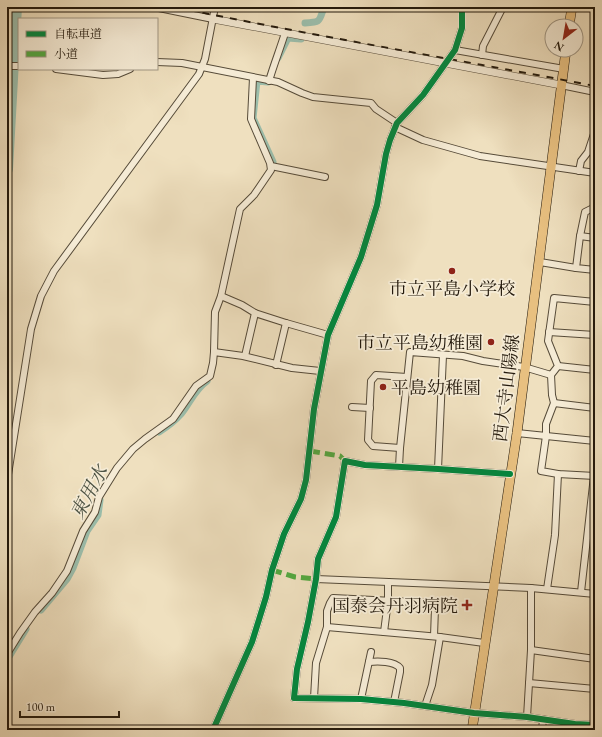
<svg xmlns="http://www.w3.org/2000/svg" width="602" height="737" font-family="'EB Garamond','Noto Serif JP',serif">
  <style>
    .lines { fill: none; stroke-linecap: round; stroke-linejoin: round }
    .canal { stroke: #9bbeac; stroke-width: 7 }
    .river { stroke: #9bbeac; stroke-width: 12 }
    .minor-casing { stroke: #564b39; stroke-width: 8 }
    .tertiary-casing { stroke: #564b39; stroke-width: 8 }
    .primary-casing { stroke: #23190c; stroke-width: 10 }
    .minor { stroke: #f5ebd5; stroke-width: 6 }
    .tertiary { stroke: #f5ebd5; stroke-width: 7 }
    .primary { stroke: #e8c080; stroke-width: 9 }
    .rail { stroke: #23190c; stroke-width: 2; stroke-dasharray: 7 7; stroke-linecap: butt }
    .quiet { stroke: #53a941; stroke-width: 5; stroke-dasharray: 10 5; stroke-linecap: butt }
    .cycleway-casing { stroke: #f5ebd5; stroke-width: 8 }
    .cycleway { stroke: #00873e; stroke-width: 6 }
    .poi-dot { fill: #8f2418; stroke: #f5ebd5; stroke-width: 1.5 }
    .labels { text-anchor: middle; dominant-baseline: central; stroke-width: 3.5; stroke-linejoin: round; paint-order: stroke }
    .poi-label { font-size: 18px; fill: #23190c; stroke: #f5ebd5; text-anchor: end }
    .street-label { font-size: 18px; fill: #23190c; stroke: #f5ebd5 }
    .water-label { font-size: 19px; font-style: italic; fill: #4d5344; stroke: #f5ebd5 }
  </style>
  <rect width="100%" height="100%" fill="#efe0bf"/>
  <filter id="stains"><feTurbulence type="fractalNoise" baseFrequency=".005" numOctaves="4"/><feColorMatrix values="0 0 0 0 .2 0 0 0 0 .09 0 0 0 0 .02 0 0 0 .5 -.17"/></filter>
  <radialGradient id="worn" r=".72"><stop offset=".6" stop-color="#630" stop-opacity="0"/><stop offset="1" stop-color="#630" stop-opacity=".3"/></radialGradient>
  <g class="lines">
    <g class="canal">
      <path d="M305,23C321,22 319,22 324,7"/>
      <polyline points="278,58 288,38 301,39"/>
      <polyline points="268,82 257,81 253,118 273,162"/>
      <path d="M159,432C167,427 174,422 181,414C190,403 195,389 207,381"/>
      <polyline points="41,610 67,579 73,568 87,531 98,515 100,500"/>
      <polyline points="7,660 26,629"/>
    </g>
    <polyline class="river" points="7,169 16,7"/>
    <g class="minor-casing">
      <g id="minor">
        <polyline points="154,7 213,19"/>
        <polyline points="455,50 564,69"/>
        <polyline points="482,55 483,46 503,7"/>
        <polyline points="157,62 182,63 278,82 302,93 313,97 371,103 376,109 397,123"/>
        <polyline points="7,66 19,66"/>
        <polyline points="56,69 103,75 118,74 130,69"/>
        <path d="M269,81C274,64 280,49 285,33"/>
        <polyline points="561,85 595,92"/>
        <polyline points="395,127 423,140 480,156 595,173"/>
        <polyline points="271,166 325,177"/>
        <polyline points="579,171 581,161 588,152 595,131"/>
        <polyline points="595,209 591,209 585,212 580,236 576,268 595,270"/>
        <polyline points="580,236 595,238"/>
        <polyline points="540,262 576,268"/>
        <polyline points="221,296 242,305 255,313 245,356"/>
        <polyline points="595,302 554,298 548,341 558,366 551,375 552,395 554,403 546,424 546,436 541,471 558,474 595,476"/>
        <polyline points="255,313 286,323 276,365"/>
        <polyline points="286,323 328,335"/>
        <polyline points="549,332 595,335"/>
        <polyline points="214,352 215,312 221,296 240,209 254,195 271,170 270,163 251,119 253,78"/>
        <polyline points="558,366 595,370"/>
        <polyline points="554,403 595,408"/>
        <polyline points="352,407 370,408"/>
        <polyline points="517,433 595,441"/>
        <polyline points="400,448 373,446 368,440 371,381 376,375 407,377"/>
        <polyline points="399,467 400,448 410,352 463,356 483,361 524,367 551,375"/>
        <polyline points="438,469 443,355"/>
        <polyline points="510,474 438,469 365,465 345,461 336,517 318,559 316,579 308,622 297,669 294,698 361,699 404,703 474,713 527,717 575,724 595,725"/>
        <polyline points="7,481 31,329 41,296 54,271 199,74 205,59 215,7"/>
        <polyline points="316,579 531,588 595,594"/>
        <polyline points="547,589 555,535 558,474"/>
        <polyline points="581,592 594,476"/>
        <polyline points="327,627 440,637 484,643"/>
        <polyline points="384,632 388,601 388,582"/>
        <polyline points="531,650 595,659"/>
        <polyline points="7,654 20,633 35,612 52,593 67,571 83,531 95,512 99,497 117,468 133,449 145,439 173,419 196,386 210,376 213,363 214,352 243,356 292,368 320,371"/>
        <path d="M369,662C378,661 394,661 400,668V672L394,702"/>
        <polyline points="529,683 595,689"/>
        <polyline points="314,698 316,663 327,627 327,611 330,603 333,598 434,603 435,608 434,636"/>
        <polyline points="361,699 371,652"/>
        <polyline points="425,706 432,685 440,637"/>
        <polyline points="527,717 531,650 531,588"/>
        <polyline points="213,730 252,642 266,597 272,570 284,534 301,499 306,480 314,409 328,335 361,257 377,205 386,154 390,140 397,123 423,95 455,50 462,28 462,7"/>
        <polyline points="542,730 543,719"/>
      </g>
    </g>
    <g class="tertiary-casing">
      <polyline id="tertiary" points="213,19 561,85"/>
    </g>
    <g class="primary-casing">
      <g id="primary">
        <polyline points="569,26 572,7"/>
        <polyline points="472,730 517,433 566,50"/>
      </g>
    </g>
    <use href="#minor" class="minor"/>
    <use href="#tertiary" class="tertiary"/>
    <use href="#primary" class="primary"/>
    <path class="rail" d="M175,7C314,36 455,59 595,86"/>
    <g class="quiet">
      <polyline points="310,451 340,456 345,461"/>
      <polyline points="272,570 295,577 316,579"/>
    </g>
    <g class="cycleway-casing">
      <g id="cycleway">
        <polyline points="510,474 438,469 365,465 345,461 336,517 318,559 316,579 308,622 297,669 294,698 361,699 404,703 474,713 527,717 575,724 595,725"/>
        <polyline points="213,730 252,642 266,597 272,570 284,534 301,499 306,480 314,409 328,335 361,257 377,205 386,154 390,140 397,123 423,95 455,50 462,28 462,7"/>
      </g>
    </g>
    <use href="#cycleway" class="cycleway"/>
  </g>
  <g class="poi-dot">
    <circle cx="452" cy="271" r="4"/>
    <circle cx="491" cy="342" r="4"/>
    <circle cx="383" cy="387" r="4"/>
    <path d="M465 599h4v4h4v4h-4v4h-4v-4h-4v-4h4z"/>
  </g>
  <g class="labels">
    <g class="poi-label">
      <text x="452" y="288" text-anchor="middle">市立平島小学校</text>
      <text x="483" y="342">市立平島幼稚園</text>
      <text x="391" y="387" text-anchor="start">平島幼稚園</text>
      <text x="458" y="605">国泰会丹羽病院</text>
    </g>
    <g class="street-label">
      <text transform="translate(506 388) rotate(-83)">西大寺山陽線</text>
    </g>
    <g class="water-label">
      <text transform="translate(89 492) rotate(-62)">東用水</text>
    </g>
  </g>
  <rect width="602" height="737" fill="none" stroke="#efe0bf" stroke-width="24"/>
  <rect x="8" y="8" width="586" height="721" fill="none" stroke="#23190c" stroke-width="2"/>
  <rect x="12" y="12" width="578" height="713" fill="none" stroke="#23190c"/>
  <rect x="18" y="18" width="140" height="52" fill="#f5ebd5" stroke="#a19785"/>
  <rect x="26" y="31" width="20" height="6" fill="#00873e" stroke="#a19785"/>
  <text x="54" y="38" font-size="12" fill="#23190c">自転車道</text>
  <rect x="26" y="51" width="20" height="6" fill="#53a941" stroke="#a19785"/>
  <text x="54" y="58" font-size="12" fill="#23190c">小道</text>
  <g transform="translate(564 38) rotate(211)"><circle r="19" fill="#f5ebd5" stroke="#a19785"/>
  <path d="M0-3L7 15L0 10L-7 15Z" fill="#8f2418"/>
  <text y="-6" font-size="11" font-weight="bold" text-anchor="middle" fill="#23190c">N</text>
  </g>
  <path d="M20 711v6h99v-6" fill="none" stroke="#23190c" stroke-width="2"/>
  <text x="26" y="711" font-size="12" fill="#23190c" stroke="#f5ebd5" stroke-width="3" paint-order="stroke">100 m</text>
  <rect width="100%" height="100%" filter="url(#stains)"/>
  <rect width="100%" height="100%" fill="url(#worn)"/>
</svg>
